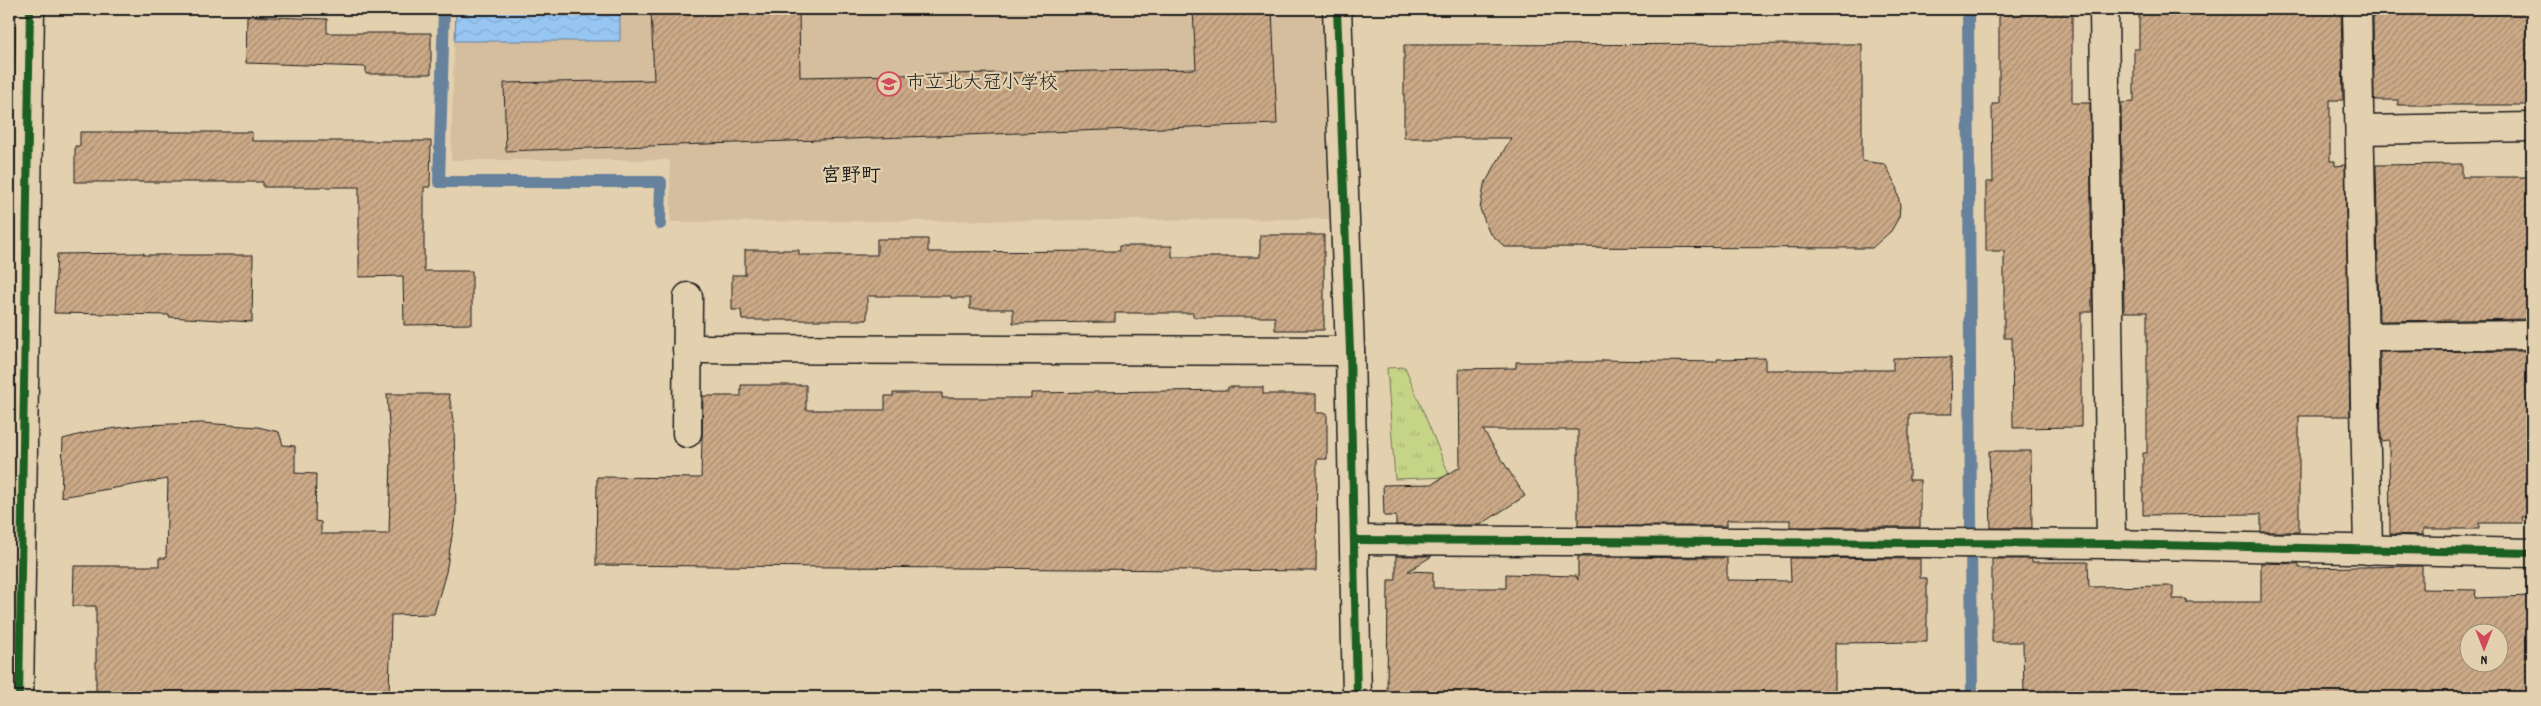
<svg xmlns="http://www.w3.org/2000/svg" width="2541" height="706" font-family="Dekko,'Klee One',sans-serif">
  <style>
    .built { fill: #d4be9e }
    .park { fill: url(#park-tufts); stroke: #717852 }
    .water { fill: url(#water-waves); stroke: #66829d }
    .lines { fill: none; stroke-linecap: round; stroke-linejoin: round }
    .stream { stroke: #66829d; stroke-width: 12 }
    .building { fill: url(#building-hatch); stroke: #1c1c1c; fill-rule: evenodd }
    .street-casing { stroke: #1c1c1c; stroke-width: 31 }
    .secondary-casing { stroke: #1c1c1c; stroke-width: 31 }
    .street { stroke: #e3d0ae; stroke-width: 28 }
    .secondary { stroke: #e3d0ae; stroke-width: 28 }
    .cycleway-casing { stroke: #e3d0ae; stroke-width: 11 }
    .cycleway { stroke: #1b5e20; stroke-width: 8 }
    .labels { text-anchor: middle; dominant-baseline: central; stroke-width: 4.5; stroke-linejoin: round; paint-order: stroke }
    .poi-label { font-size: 19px; fill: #1c1c1c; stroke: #e3d0ae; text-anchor: start }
    .neighbourhood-label { font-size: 20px; font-weight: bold; fill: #1c1c1c; stroke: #e3d0ae }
  </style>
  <defs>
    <pattern id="park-tufts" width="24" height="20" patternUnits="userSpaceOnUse" patternTransform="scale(1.25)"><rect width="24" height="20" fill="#c6d488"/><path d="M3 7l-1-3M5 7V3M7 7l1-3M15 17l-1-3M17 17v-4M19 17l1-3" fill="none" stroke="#aab575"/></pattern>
    <pattern id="water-waves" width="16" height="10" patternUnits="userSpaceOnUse" patternTransform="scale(1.25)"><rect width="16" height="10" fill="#98c6f3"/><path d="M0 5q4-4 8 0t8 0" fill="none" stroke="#82aad0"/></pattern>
    <pattern id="building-hatch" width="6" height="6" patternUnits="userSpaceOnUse" patternTransform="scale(1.25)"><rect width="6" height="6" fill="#ca8"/><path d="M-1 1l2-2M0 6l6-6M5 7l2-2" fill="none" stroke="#a58a6e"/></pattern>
  </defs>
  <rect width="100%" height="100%" fill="#e3d0ae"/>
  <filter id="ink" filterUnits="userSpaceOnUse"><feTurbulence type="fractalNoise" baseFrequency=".02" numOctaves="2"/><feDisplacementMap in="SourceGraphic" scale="10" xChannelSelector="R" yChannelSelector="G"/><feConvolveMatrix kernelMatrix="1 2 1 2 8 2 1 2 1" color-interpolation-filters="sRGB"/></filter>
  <g filter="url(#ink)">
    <polygon class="built" points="455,9 1321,9 1329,219 671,222 670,160 451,160"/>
    <polygon class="park" points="1405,367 1450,477 1395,479 1387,368"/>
    <polygon class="water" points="456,9 620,9 620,41 455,41"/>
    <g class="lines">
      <g class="stream">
        <polyline points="444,9 439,182 661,182 660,224"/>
        <polyline points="1968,9 1972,697"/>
      </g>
    </g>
    <g class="building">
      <polygon points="651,9 799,9 800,77 1196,69 1193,9 1272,9 1277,124 506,151 504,83 654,80"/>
      <polygon points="1999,9 2072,9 2072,103 2090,103 2092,312 2081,312 2081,427 2013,428 2012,338 2004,338 2004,251 1986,251 1986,182 1993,182 1992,104 1999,104"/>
      <polygon points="2139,9 2341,9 2343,100 2330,100 2330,161 2335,161 2335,166 2345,165 2350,416 2299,416 2299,532 2261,532 2261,514 2143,515 2143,453 2147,453 2147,312 2124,312 2121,103 2134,102 2134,49 2139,49"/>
      <polygon points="2373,9 2532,9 2532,105 2398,105 2398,100 2374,100"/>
      <polygon points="247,16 327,19 327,33 431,33 431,74 366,74 366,67 246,63"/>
      <polygon points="1862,44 1862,161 1885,164 1896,186 1900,205 1899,217 1891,231 1872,248 1505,247 1489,232 1480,209 1484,185 1511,138 1404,138 1404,45"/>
      <polygon points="80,132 252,132 252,141 431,141 430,187 424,187 424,271 472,271 472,324 404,325 403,276 359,277 359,187 263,187 263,182 75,182 75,146 80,146"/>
      <polygon points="2462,164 2462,177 2532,177 2532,319 2379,321 2376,165"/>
      <polygon points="1260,235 1324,235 1324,330 1275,330 1275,317 1193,317 1193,313 1115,313 1115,322 1013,323 1013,309 970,309 970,298 951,298 951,296 867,296 867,320 742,320 741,310 732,310 732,275 745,275 745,250 799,250 799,255 877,255 877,239 928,239 928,252 1119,251 1119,246 1172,246 1172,257 1260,257"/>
      <polygon points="144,253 144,255 253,255 252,322 169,317 169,315 54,313 57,254"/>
      <polygon points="2532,351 2532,517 2522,517 2523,523 2479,523 2479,529 2423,529 2423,535 2390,534 2389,440 2381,441 2380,352"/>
      <polygon points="1951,357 1952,414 1909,414 1909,480 1920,480 1920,527 1790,527 1790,520 1727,520 1727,526 1578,526 1578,430 1483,430 1525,496 1480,525 1396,525 1396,516 1384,516 1383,485 1432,484 1460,467 1459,369 1516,368 1516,362 1602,362 1602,360 1717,362 1717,359 1765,358 1765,370 1893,370 1893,358"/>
      <polygon points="741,385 806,385 806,410 885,410 885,396 893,396 893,393 942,393 942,398 1031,398 1031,393 1228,390 1228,387 1263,387 1263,394 1316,394 1316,413 1327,413 1327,459 1317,459 1316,571 596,565 597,477 701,478 703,396 741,396"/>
      <polygon points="387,394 449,394 454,427 456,512 446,572 434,614 391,615 389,697 96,697 96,606 73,606 74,566 159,566 159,558 166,558 168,479 61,497 63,439 93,431 143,425 202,423 258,427 279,432 283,445 295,446 295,473 316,474 315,521 321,522 321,534 389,534 391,456"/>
      <polygon points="1989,451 2031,451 2032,528 1991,528"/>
      <polygon points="1396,556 1432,556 1408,571 1433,572 1433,588 1506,588 1506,574 1576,576 1578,580 1578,557 1727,558 1727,580 1791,581 1790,558 1920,559 1920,578 1927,578 1927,642 1835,643 1835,697 1387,697 1388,580 1396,580"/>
      <path d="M1992,559H2032V562H2088L2089,587L2173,586V599H2186V602H2261V563L2299,564V568L2422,566V589L2476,590L2475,598L2532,596L2531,697H2024L2023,642H1992ZM2468,634H2498V664H2468Z"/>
    </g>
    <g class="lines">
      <g class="street-casing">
        <g id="street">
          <polyline points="1337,9 1350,351 1357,697"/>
          <polyline points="2104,9 2111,544"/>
          <polyline points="2357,9 2368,550"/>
          <polyline points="2360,130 2532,127"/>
          <polyline points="2364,337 2532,335"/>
          <polyline points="687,349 1350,351"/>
          <polyline points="687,433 688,297"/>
          <polyline points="1355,540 2111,544 2532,553"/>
        </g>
      </g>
      <g class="secondary-casing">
        <polyline id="secondary" points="19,697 30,9"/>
      </g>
      <use href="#street" class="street"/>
      <use href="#secondary" class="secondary"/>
      <g class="cycleway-casing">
        <g id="cycleway">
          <polyline points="1337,9 1350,351 1357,697"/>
          <polyline points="1355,540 2111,544 2532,553"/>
          <polyline points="19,697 30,9"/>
        </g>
      </g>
      <use href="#cycleway" class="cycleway"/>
    </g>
  </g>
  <defs>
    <g id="school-ring" transform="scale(1.25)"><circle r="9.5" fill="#e3d0ae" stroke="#d1495b" stroke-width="1.5"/><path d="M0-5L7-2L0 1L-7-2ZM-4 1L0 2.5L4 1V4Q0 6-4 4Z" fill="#d1495b"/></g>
  </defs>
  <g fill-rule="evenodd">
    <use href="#school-ring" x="889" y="84"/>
  </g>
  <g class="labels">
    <g class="poi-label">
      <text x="906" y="84">市立北大冠小学校</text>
    </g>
    <g class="neighbourhood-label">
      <text x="851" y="177">宮野町</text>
    </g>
  </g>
  <rect width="2541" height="706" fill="none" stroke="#e3d0ae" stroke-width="30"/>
  <rect x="15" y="15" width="2511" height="676" fill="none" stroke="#1c1c1c" stroke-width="2" filter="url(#ink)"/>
  <g transform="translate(2484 648) rotate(180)"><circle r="24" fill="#e3d0ae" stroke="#938874"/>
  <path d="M0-4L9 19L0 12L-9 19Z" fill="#d1495b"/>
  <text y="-8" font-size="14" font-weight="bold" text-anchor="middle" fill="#1c1c1c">N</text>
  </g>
</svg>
